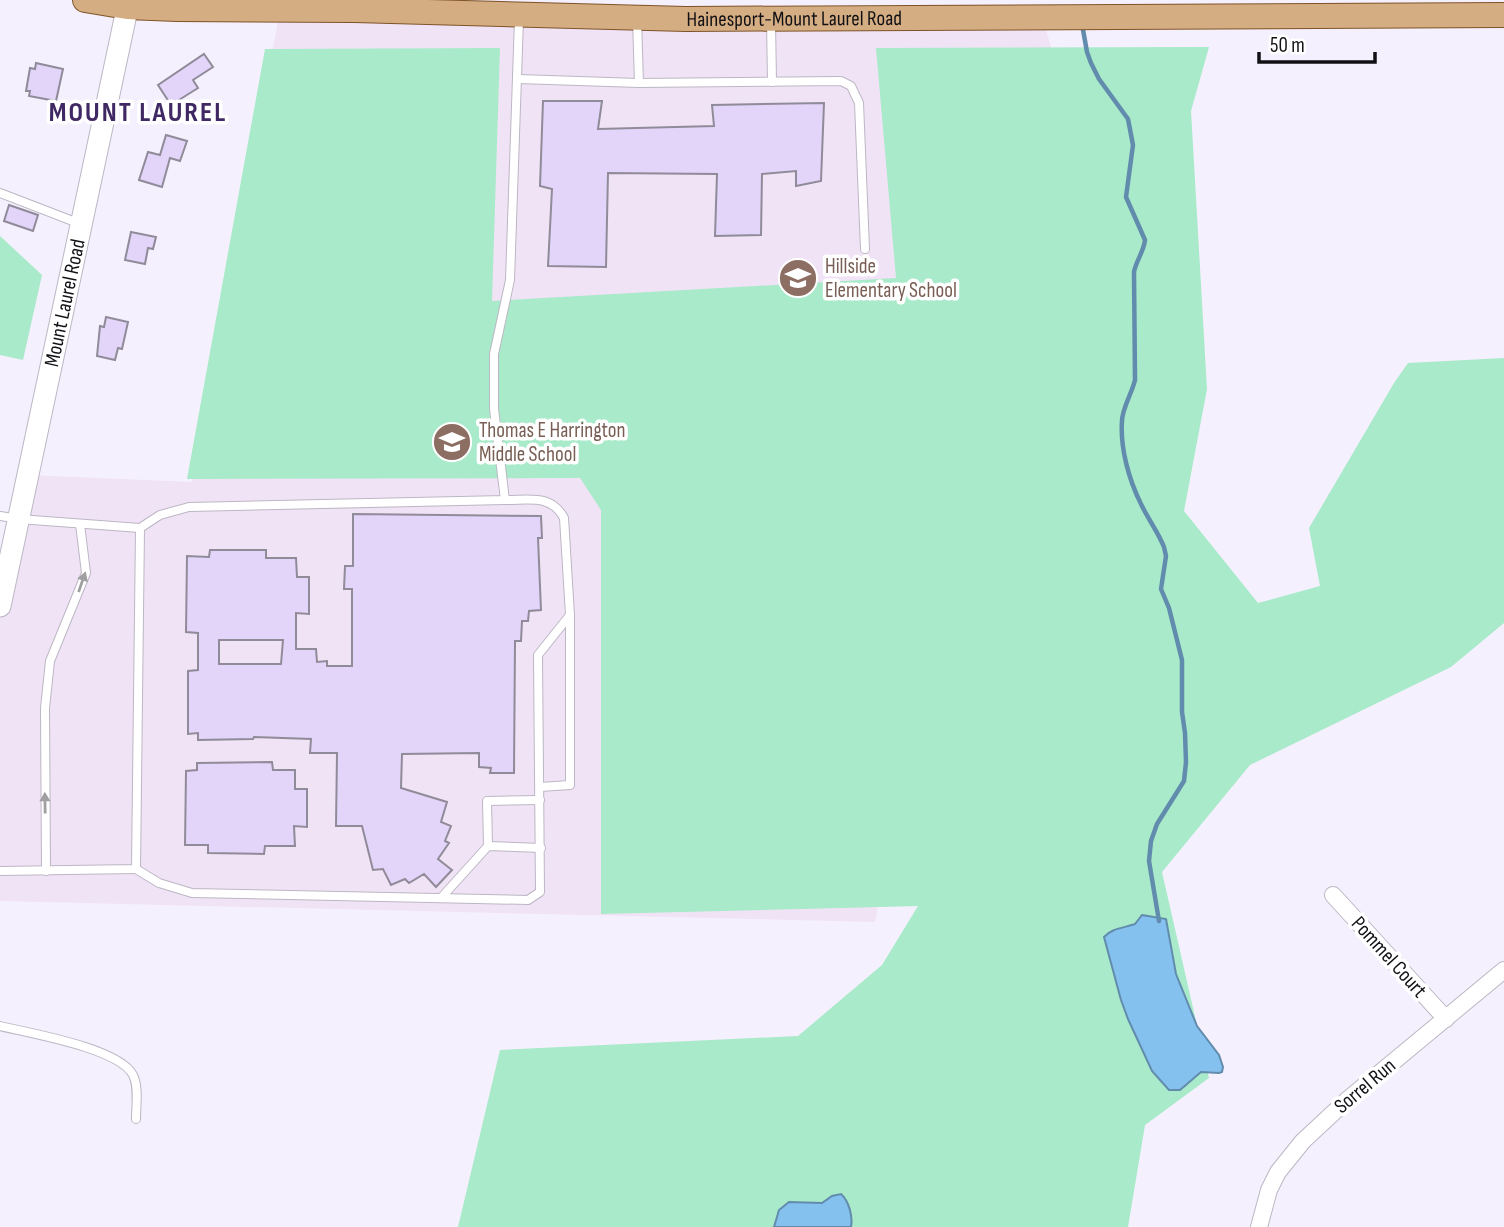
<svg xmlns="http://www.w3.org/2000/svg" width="1504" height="1227" font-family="'Sofia Sans Condensed',sans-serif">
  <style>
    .education { fill: #f1e3f6 }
    .green { fill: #a8eac9 }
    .water { fill: #84c1ee; stroke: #628cad; stroke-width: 2 }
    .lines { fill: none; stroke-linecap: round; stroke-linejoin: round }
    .stream { stroke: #628cad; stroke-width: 4.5 }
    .building { fill: #e3d4fa; stroke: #908b98; stroke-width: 2; fill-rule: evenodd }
    .lane-casing { stroke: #bcb7c4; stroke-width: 10 }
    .street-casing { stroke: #bcb7c4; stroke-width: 18 }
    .secondary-casing { stroke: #bcb7c4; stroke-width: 23 }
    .primary-casing { stroke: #7e5327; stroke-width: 26 }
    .lane { stroke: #fff; stroke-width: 8 }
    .street { stroke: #fff; stroke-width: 16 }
    .secondary { stroke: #fff; stroke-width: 21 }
    .primary { stroke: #d5ad83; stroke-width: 24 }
    .oneway { fill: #a09fa1 }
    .labels { text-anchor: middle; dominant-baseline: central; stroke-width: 7; stroke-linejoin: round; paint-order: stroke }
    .street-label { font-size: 21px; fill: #111014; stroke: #fff }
    .education-label { font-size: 21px; fill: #785e54; stroke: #fff; text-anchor: start }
    .district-label { font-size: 28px; font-weight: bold; letter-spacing: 2px; fill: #3f2863; stroke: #fff }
  </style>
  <rect width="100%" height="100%" fill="#f5f0fd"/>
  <polygon class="education" points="280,10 1042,17 1083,152 963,483 875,922 0,901 0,606 29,475 192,482"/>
  <g class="green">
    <polygon points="1209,47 1191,111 1207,389 1184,511 1258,603 1320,586 1309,528 1394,383 1408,363 1504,358 1504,623 1451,667 1250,765 1162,872 1209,1078 1145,1125 1128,1227 458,1227 500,1050 798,1036 882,965 918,906 601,914 601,510 580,478 187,479 265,49 500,48 492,301 896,278 876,48"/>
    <polygon points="0,236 42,275 23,360 0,355"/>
  </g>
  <g class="water">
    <path d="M1142,915L1166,919L1176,974L1197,1026L1219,1055L1223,1067L1222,1072L1219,1073L1201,1072L1180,1090H1169L1152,1071L1128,1019L1121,1000L1104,937C1112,928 1124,928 1135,924Z"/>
    <path d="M841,1194C849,1201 853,1217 851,1227H774L779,1210L789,1202L822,1203L832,1196Z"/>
  </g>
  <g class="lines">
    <path class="stream" d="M1082,24L1087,52L1091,63L1099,79L1128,119L1133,145L1126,197L1145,240C1144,251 1136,261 1134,272L1135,380C1132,393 1122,409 1122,421C1120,448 1129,480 1141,504C1148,519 1158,532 1164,547L1166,556L1161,589L1169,608L1182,660V712L1185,733L1186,762L1184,781L1157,824L1151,841L1149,861L1159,921"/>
  </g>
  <g class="building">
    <polygon points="204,54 213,67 193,80 198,88 171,105 158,85"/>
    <polygon points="36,63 63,69 56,101 29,96 30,91 26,91 30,68 35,69"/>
    <polygon points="543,101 602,101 598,129 714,126 712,105 824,103 821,181 796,186 796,171 762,174 761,235 715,236 717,174 608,173 606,267 548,266 552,189 540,186"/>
    <polygon points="166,135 187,141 180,161 170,158 162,187 139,180 148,152 160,155"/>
    <polygon points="9,205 38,215 33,231 4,221"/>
    <polygon points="131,232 156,237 153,249 148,248 145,264 125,260"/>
    <polygon points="106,317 128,322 122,349 118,348 115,360 97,356 100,326 104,327"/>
    <path d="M353,514L541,516L542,538H538L541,610L529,611L528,621H522L521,641H515L514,773H490L491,768L479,767V753L402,754L401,788L447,802L441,822L451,826L445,841L449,843L438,859L452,870L436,887L424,874L409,883L405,879L391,885L383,869L373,870L362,826H336L337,753H310L311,739L254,737L253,739L198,740V733L188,734V671L198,670V633L186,632L187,556L209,557L210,550H266V558H296L297,577H309V614L296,613V649H316L317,662L327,661V666H352V589H344L345,566H353ZM219,640H283L281,664H219Z"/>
    <polygon points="272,762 273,770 295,770 295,789 307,789 307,827 294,826 295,846 265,846 264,854 208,853 208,845 185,845 186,771 197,770 197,763"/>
  </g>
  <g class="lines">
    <g class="lane-casing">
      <g id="lane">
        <polyline points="637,19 639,83"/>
        <polyline points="771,22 772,82"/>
        <polyline points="518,79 639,83 841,81 851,86 859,103 865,249"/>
        <polyline points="0,193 78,223"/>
        <polyline points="0,516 19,519 140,528"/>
        <polyline points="540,787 570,785 570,615"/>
        <polyline points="488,846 487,801 540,800"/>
        <path d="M136,869L159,883L192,893L528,900L540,892L538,655L570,615L564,518C551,494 530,500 505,500"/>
        <polyline points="0,871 136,869 140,528 160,515 189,507 505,500 494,409 494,354 510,280 519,19"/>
        <polyline points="46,871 45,708 50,661 86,573 80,524"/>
        <polyline points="441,898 488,846 541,848"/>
        <path d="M0,1026C29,1033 119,1048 133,1075C139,1087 136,1106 136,1119"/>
      </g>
    </g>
    <g class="street-casing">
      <g id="street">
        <polyline points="1333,895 1446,1019"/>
        <polyline points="1259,1227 1269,1190 1278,1172 1303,1141 1346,1101 1504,970"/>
      </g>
    </g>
    <g class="secondary-casing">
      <g id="secondary">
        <path id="s1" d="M0,606L129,0"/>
      </g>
    </g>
    <g class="primary-casing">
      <g id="primary">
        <path id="s2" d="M85,0L127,7L177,9L354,10L686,19L1504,15"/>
      </g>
    </g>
    <use href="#lane" class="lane"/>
    <use href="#street" class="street"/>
    <use href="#secondary" class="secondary"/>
    <use href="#primary" class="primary"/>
  </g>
  <defs><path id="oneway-solid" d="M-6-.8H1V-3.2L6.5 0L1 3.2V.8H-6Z" transform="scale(1.75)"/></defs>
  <g class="oneway">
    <use href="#oneway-solid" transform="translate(82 582) rotate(-71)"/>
    <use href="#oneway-solid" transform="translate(45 803) rotate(-91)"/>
  </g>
  <defs>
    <g id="school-disc" transform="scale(2.0125)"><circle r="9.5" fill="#8d6e63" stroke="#fff"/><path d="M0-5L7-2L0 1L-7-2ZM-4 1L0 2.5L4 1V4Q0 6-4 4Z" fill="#fff"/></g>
  </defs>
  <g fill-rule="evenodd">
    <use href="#school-disc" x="798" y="278"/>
    <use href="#school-disc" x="452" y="442"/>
  </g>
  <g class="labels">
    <g class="street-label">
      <text stroke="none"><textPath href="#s2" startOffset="710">Hainesport-Mount Laurel Road</textPath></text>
      <text stroke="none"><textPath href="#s1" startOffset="310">Mount Laurel Road</textPath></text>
      <text transform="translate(1389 957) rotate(48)">Pommel Court</text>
      <text transform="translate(1365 1086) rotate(-40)">Sorrel Run</text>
    </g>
    <g class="education-label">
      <text x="825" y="266">Hillside<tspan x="825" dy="24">Elementary School</tspan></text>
      <text x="479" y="430">Thomas E Harrington<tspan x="479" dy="24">Middle School</tspan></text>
    </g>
    <g class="district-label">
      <text x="138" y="112">MOUNT LAUREL</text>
    </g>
  </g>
  <path d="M1259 52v10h116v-10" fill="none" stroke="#111014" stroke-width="3.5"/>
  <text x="1270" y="52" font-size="21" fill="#111014" stroke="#ffffff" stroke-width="5" paint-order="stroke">50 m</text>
</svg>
